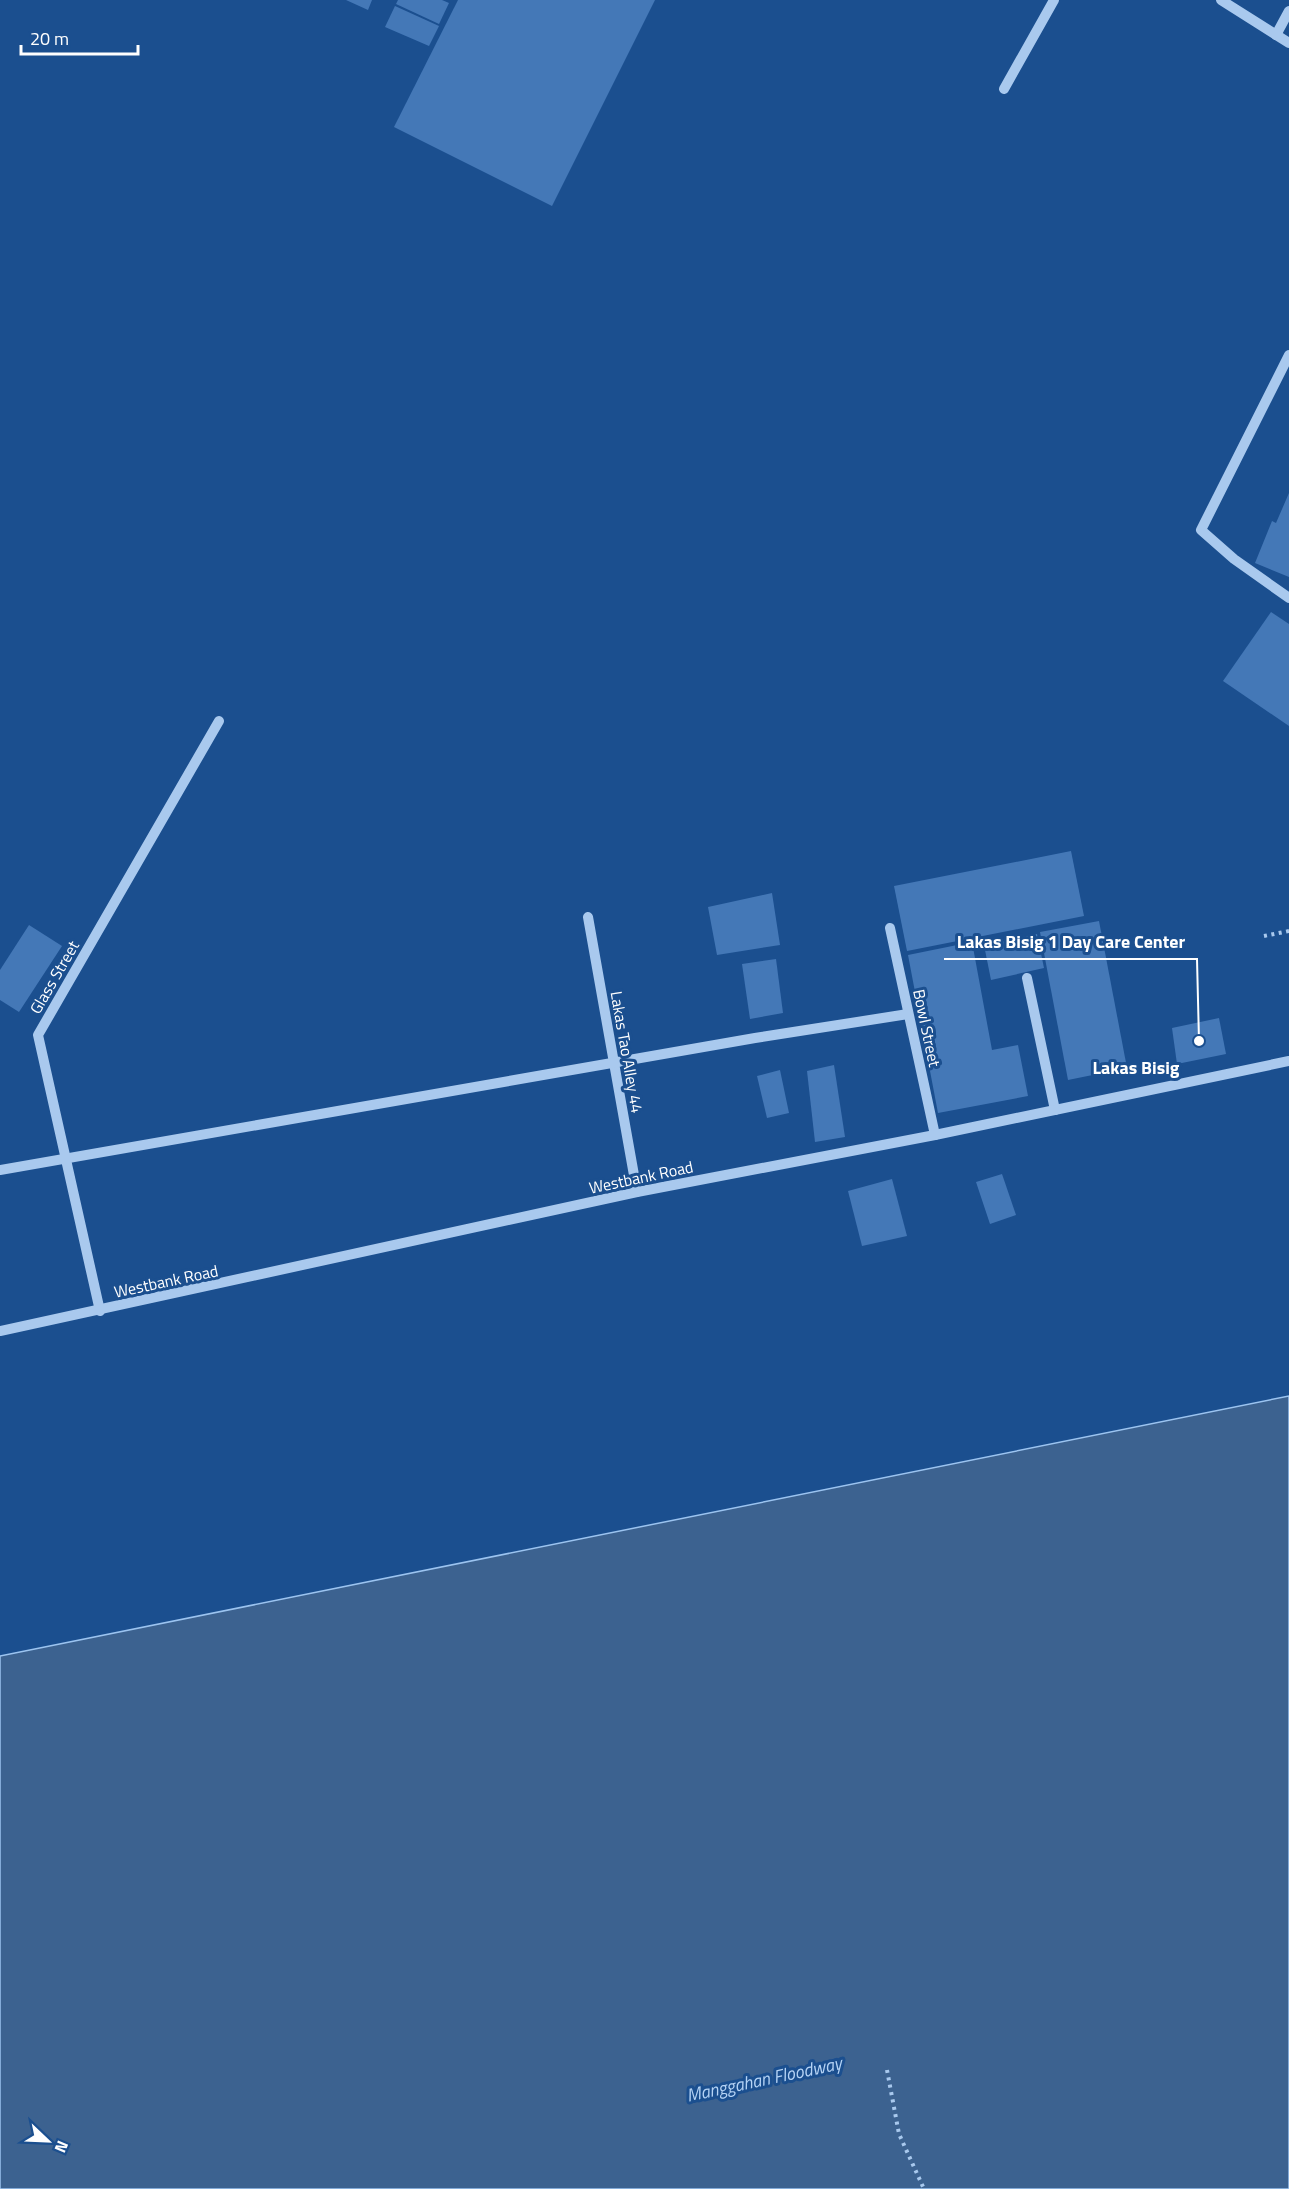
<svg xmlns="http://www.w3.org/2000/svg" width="1289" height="2189" font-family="'Titillium Web',sans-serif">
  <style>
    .water { fill: #3c6290; stroke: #9cc4f0; stroke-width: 1.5 }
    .building { fill: #4478b7 }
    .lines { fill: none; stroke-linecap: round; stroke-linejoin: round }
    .path { stroke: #a9c9ee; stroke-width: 4; stroke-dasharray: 3 4.5; stroke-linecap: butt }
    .minor { stroke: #a9c9ee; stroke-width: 10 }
    .labels { text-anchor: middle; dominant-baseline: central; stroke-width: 6; stroke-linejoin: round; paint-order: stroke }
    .street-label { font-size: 16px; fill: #fff; stroke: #1b4f8f }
    .neighbourhood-label { font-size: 18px; font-weight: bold; fill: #fff; stroke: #1b4f8f }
    .water-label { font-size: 18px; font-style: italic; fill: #b5d3f5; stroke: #1b4f8f }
    .leader { fill: none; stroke: #fff; stroke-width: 2 }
    .callout-dot { fill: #fff; stroke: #1b4f8f; stroke-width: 2 }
    .callout-label { font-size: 18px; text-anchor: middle; font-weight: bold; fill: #fff; stroke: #1b4f8f; stroke-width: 6; stroke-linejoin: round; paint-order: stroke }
  </style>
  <rect width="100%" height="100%" fill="#1b4f8f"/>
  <polygon class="water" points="1289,1396 1289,2189 0,2189 0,1656"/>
  <g class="building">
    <polygon points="346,0 372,0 368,10"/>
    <polygon points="398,0 442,0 449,3 439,24 396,4"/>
    <polygon points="458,0 655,0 552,206 394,127"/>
    <polygon points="395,6 439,26 429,46 385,27"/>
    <polygon points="1289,493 1289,577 1255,563 1272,521 1276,523"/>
    <polygon points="1271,612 1289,624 1289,726 1223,681"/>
    <polygon points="1071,851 1084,916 907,951 894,886"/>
    <polygon points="772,893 780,945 717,955 708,907"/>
    <polygon points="1099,921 1127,1068 1068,1080 1040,932"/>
    <polygon points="29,925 62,946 19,1012 0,1000 0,970"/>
    <polygon points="1037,934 1044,968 991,980 984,945"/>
    <polygon points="972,942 992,1050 1018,1045 1028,1096 938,1113 908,955"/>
    <polygon points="776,959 783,1013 750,1019 742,964"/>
    <polygon points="1219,1018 1226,1054 1177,1064 1172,1028"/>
    <polygon points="834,1065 845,1137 815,1142 807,1071"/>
    <polygon points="780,1070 789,1113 767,1118 757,1076"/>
    <polygon points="1002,1174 1016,1215 990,1224 976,1182"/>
    <polygon points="892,1179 907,1236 862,1246 848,1191"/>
  </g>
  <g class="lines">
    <g class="path">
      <polyline points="1264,936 1289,931"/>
      <polyline points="887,2070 899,2134 924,2189"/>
    </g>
    <g class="minor">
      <polyline points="1221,0 1289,43"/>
      <polyline points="1276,35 1289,11"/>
      <polyline points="1004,89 1054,0"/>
      <polyline points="1289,355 1201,530 1234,559 1289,598"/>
      <polyline points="588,917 637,1192"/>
      <polyline points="890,928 935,1135"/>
      <polyline points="1027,978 1055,1110"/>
      <polyline points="0,1170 755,1038 908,1014"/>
      <polyline points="100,1311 38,1035 219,721"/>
      <polyline points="0,1331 637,1192 935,1135 1289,1061"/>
    </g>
  </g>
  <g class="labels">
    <g class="street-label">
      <text transform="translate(54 977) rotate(-60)">Glass Street</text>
      <text transform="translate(927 1028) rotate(78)">Bowl Street</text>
      <text transform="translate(627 1052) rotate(80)">Lakas Tao Alley 44</text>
      <text transform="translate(641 1177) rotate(-12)">Westbank Road</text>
      <text transform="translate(166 1281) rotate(-12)">Westbank Road</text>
    </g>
    <g class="neighbourhood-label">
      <text x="1136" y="1067">Lakas Bisig</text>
    </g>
    <g class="water-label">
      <text transform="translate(764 2079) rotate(-12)">Manggahan Floodway</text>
    </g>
  </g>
  <path class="leader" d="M1199 1041L1197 959H944"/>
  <circle class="callout-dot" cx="1199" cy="1041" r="6"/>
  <g class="callout-label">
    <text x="1071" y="948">Lakas Bisig 1 Day Care Center</text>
  </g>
  <g transform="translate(48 2141) rotate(113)" stroke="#1b4f8f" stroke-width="4.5" paint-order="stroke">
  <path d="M0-4.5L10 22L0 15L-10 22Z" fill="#ffffff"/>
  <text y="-9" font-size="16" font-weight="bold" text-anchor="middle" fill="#ffffff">N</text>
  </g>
  <path d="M21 45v9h117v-9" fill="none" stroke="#ffffff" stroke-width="3"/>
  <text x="30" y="45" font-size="18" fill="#ffffff" stroke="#1b4f8f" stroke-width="4.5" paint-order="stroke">20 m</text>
</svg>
